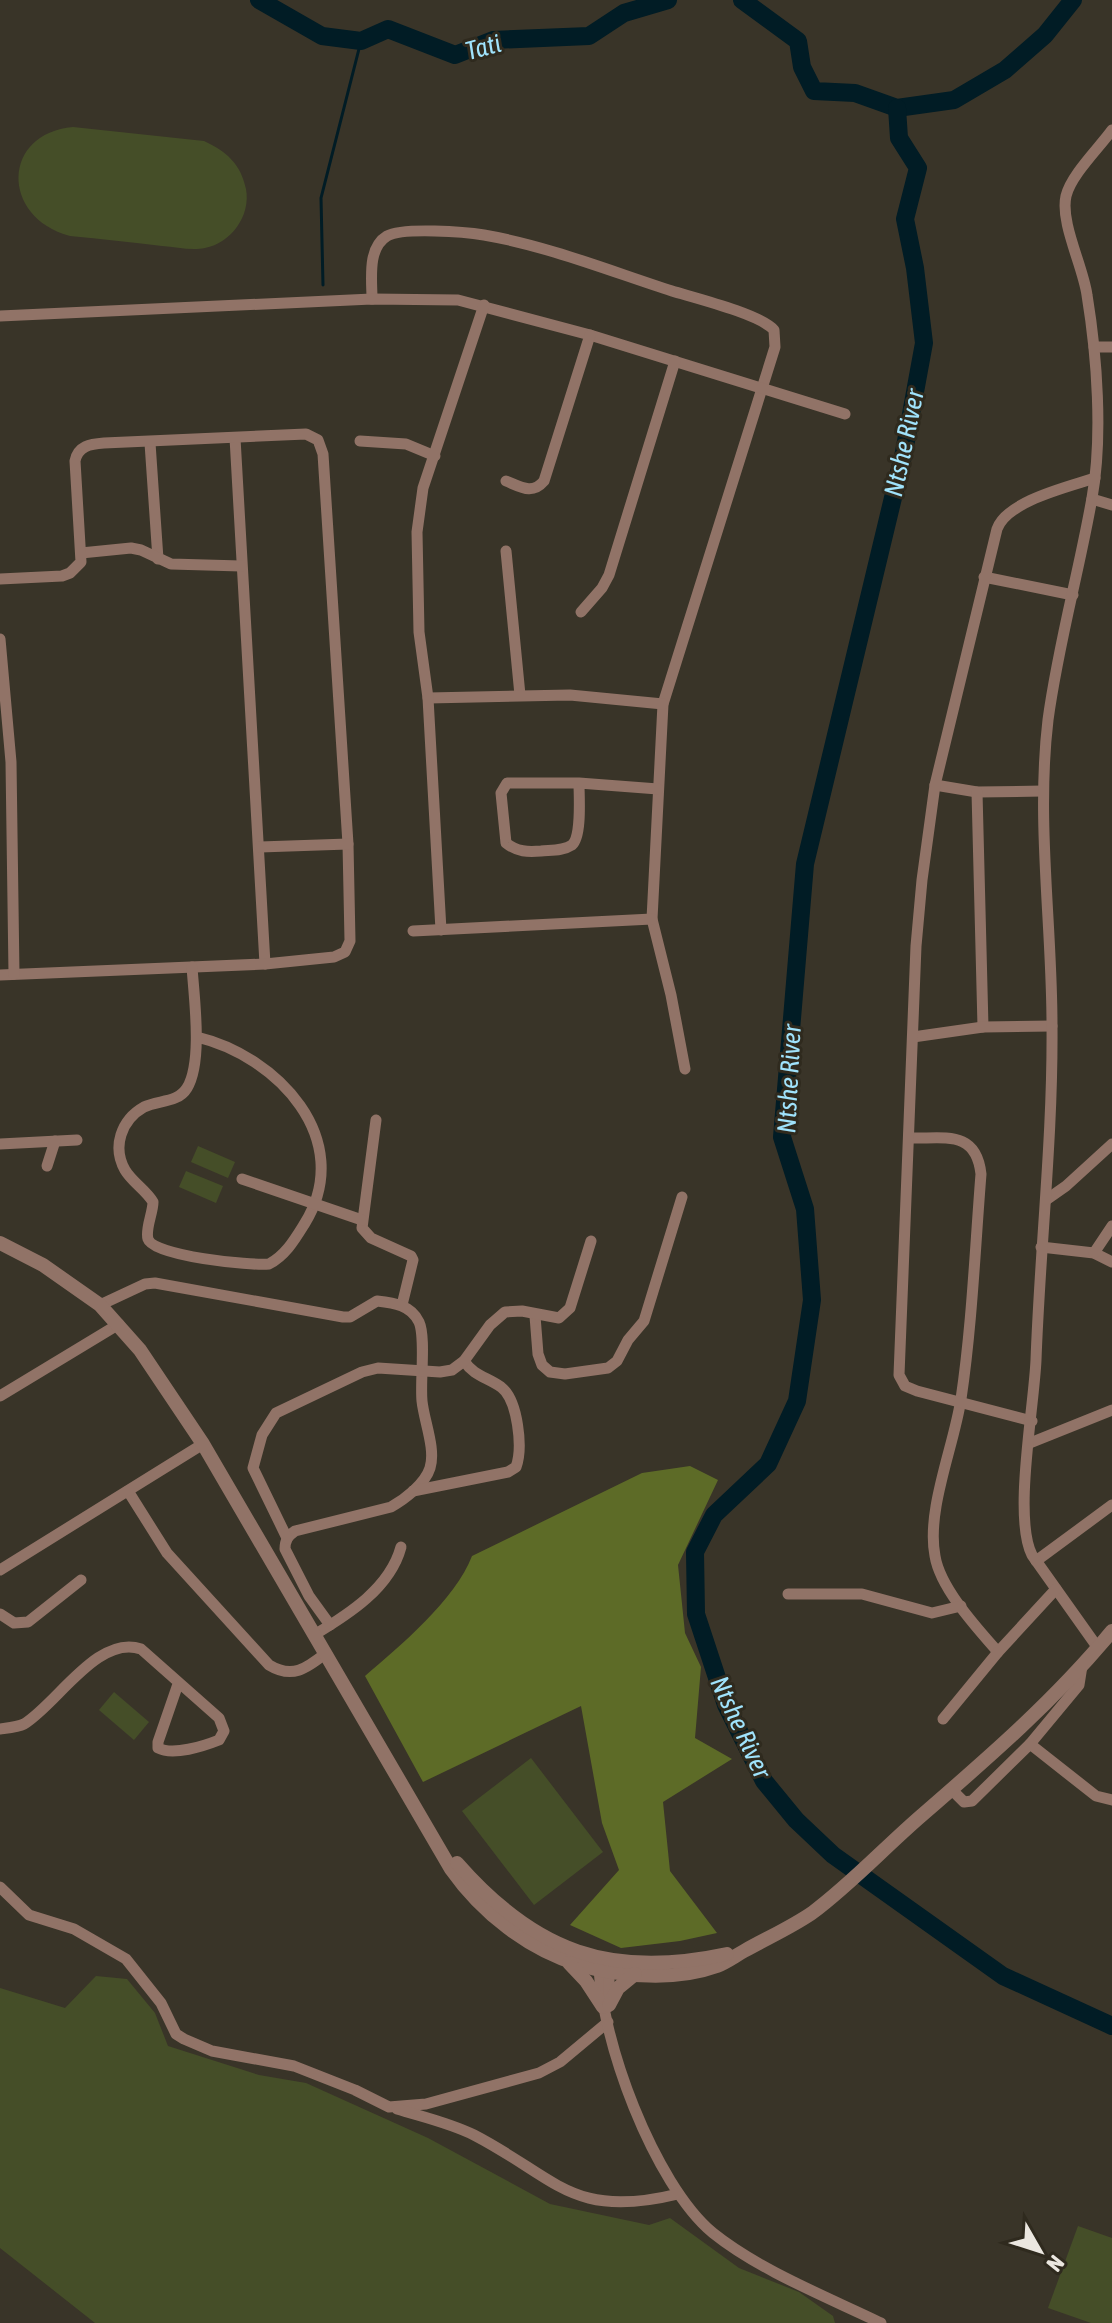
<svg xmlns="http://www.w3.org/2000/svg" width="1112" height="2323" font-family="'Asap Condensed',sans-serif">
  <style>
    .green { fill: #454e28 }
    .forest { fill: #5d6b27 }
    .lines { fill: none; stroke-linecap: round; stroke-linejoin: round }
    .stream { stroke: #011c25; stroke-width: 3 }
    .river { stroke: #011c25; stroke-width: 18 }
    .minor { stroke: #917367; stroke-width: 11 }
    .tertiary { stroke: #917367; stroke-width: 14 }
    .labels { text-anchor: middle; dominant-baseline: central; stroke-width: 6; stroke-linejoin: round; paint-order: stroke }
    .water-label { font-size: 26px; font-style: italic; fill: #a0e3fc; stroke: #2f2a1e }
  </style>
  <rect width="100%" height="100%" fill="#393428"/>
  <g class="green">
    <path d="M73,127L204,141C226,151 241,164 246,189C251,216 231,243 205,248C192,251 176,247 162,246C131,242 101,239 70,236C0,217 2,133 73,127Z"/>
    <polygon points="198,1146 235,1162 228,1178 191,1162"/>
    <polygon points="186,1171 223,1186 216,1203 179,1187"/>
    <polygon points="114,1692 149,1722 134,1740 99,1710"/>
    <polygon points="531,1758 603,1852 534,1905 462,1811"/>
    <polygon points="96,1976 127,1979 155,2013 168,2046 259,2075 306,2083 428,2138 550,2204 649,2225 670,2218 739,2268 799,2292 833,2316 835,2323 95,2323 0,2248 0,1988 65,2008"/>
    <polygon points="1078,2226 1112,2238 1112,2323 1091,2323 1048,2308"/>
  </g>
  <path class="forest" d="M690,1466L718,1480L678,1565L685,1633L701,1667L695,1738L732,1759L663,1802L670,1871L717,1933L680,1941L621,1948L570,1925L619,1870L602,1823L581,1706L423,1782L365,1676C399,1647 456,1599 472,1556L642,1473Z"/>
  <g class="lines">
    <polyline class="stream" points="323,285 321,198 361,41"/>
    <g class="river">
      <polyline points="259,0 322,36 361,41 388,29 455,55 493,40 589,36 624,13 668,0"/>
      <polyline points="742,0 798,41 802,67 814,91 855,93 897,108 954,100 1005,70 1045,35 1073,0"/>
      <polyline points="897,108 899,138 918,168 905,219 915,268 924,343 904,452 805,864 782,1137 805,1209 812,1300 797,1401 768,1464 714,1515 695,1552 696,1614 726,1705 764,1781 796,1820 833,1855 1003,1976 1112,2026"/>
    </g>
    <g class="minor">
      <path d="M372,299C372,280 367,248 387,236C403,227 466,232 484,235C548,246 610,271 672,291C695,298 760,314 774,330L775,347L663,704L652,919L671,995L685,1069"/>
      <polyline points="0,316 372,299 458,300 590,335 845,414"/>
      <polyline points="1094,347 1112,347"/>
      <polyline points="235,438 265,964"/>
      <polyline points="360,441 406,444 435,456"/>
      <polyline points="150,443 158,559"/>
      <path d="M506,481C521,487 532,495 544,481L590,335"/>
      <polyline points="1092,499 1112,505"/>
      <polyline points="506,551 520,695"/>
      <polyline points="81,553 131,548 141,550 171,564 241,566"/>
      <polyline points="984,577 1073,595"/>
      <path d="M0,579L62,576L70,573L81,562L75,461C78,446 90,444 104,443L306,434L318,440L323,454L348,844L350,941L345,952L334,957L265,964L0,975"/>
      <polyline points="581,612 602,588 609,575 675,361"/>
      <polyline points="0,639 11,762 14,974"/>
      <polyline points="428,698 570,695 663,704"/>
      <path d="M579,783C579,797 582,836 572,845C563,851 551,850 541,851C528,852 517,852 506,843L501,793L507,783H579L658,789"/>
      <polyline points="935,785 977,792 1043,791"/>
      <polyline points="977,792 983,1027"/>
      <polyline points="260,847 348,844"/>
      <polyline points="441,930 428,698 419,632 417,532 423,488 484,305"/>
      <polyline points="413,931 652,919"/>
      <path d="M192,967C194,997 203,1062 187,1088C178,1103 158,1100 144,1107C121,1120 112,1147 125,1170C132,1182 146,1190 153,1202C153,1213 145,1229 148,1239C153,1256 251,1266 269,1264C286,1255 295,1239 305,1223C356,1139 277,1056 197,1037"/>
      <polyline points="913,1037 983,1027 1052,1026"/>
      <polyline points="376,1120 362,1228 371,1238 411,1256 413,1260 402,1305"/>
      <path d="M909,1138C944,1139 976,1129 981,1174C975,1249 972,1325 961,1399C954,1446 926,1510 935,1556C940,1588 977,1628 998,1652"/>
      <polyline points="0,1144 77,1140"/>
      <polyline points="47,1166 55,1141"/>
      <polyline points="242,1179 362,1220"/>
      <polyline points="1046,1200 1066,1186 1112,1144"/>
      <polyline points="1041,1247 1094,1253 1112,1262"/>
      <polyline points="1094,1253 1112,1226"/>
      <path d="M100,1305L145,1284L155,1283L343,1317H350L377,1301C394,1303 411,1305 419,1322C426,1337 420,1381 422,1401C424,1421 436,1449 430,1468C425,1484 405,1499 391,1507L295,1531C288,1536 285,1540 285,1549L309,1596L330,1625"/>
      <polyline points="535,1316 538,1354 542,1365 550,1372 565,1374 608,1368 617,1361 628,1340 644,1321 682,1197"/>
      <polyline points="0,1396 119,1324"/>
      <path d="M1032,1421L917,1391L905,1386L899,1375L916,946L922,880L935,785L997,529C1007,501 1068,487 1095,478"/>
      <polyline points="1030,1443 1112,1410"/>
      <path d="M128,1491L167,1553L269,1665C292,1679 306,1669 326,1653"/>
      <path d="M413,1491L508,1472L516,1467C523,1448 518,1400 501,1387C487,1377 474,1376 464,1361"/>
      <polyline points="287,1538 253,1468 262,1435 276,1413 362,1372 378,1368 440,1372 452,1370 464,1361 490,1325 505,1312 522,1311 559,1318 570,1308 591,1241"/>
      <polyline points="1036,1561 1112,1505"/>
      <polyline points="0,1570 203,1444"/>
      <polyline points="788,1594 862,1594 932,1613 961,1606"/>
      <polyline points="0,1614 14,1623 28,1622 81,1580"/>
      <path d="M314,1635C349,1614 390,1588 401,1547"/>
      <path d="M1098,1648L1032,1555C1013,1518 1034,1407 1036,1360C1040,1248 1053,1137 1052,1025C1052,924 1036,821 1048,720C1058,645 1079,572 1092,498C1103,437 1097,356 1087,295C1083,266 1060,223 1066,196C1071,175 1099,148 1112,130"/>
      <polyline points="943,1719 998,1652 1056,1589"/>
      <path d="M0,1729C7,1728 18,1727 24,1724C57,1704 98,1634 141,1649L219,1718L224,1731L219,1740C204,1746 173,1756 158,1748V1742L178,1684"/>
      <polyline points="1030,1744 1079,1685 1082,1666"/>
      <polyline points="953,1791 964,1802 972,1801 1030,1744 1096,1796 1112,1800"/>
      <polyline points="0,1887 29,1915 74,1929 126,1959 161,2003 176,2034 184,2039 212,2051 294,2066 355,2090 389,2107 426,2104 539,2073 560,2062 608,2022"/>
      <path d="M599,1961C599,2037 654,2184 713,2233C759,2270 827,2297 881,2323"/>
      <polyline points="609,1963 609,2002"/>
      <path d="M397,2109C423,2117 450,2123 474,2135C557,2178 572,2220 678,2194"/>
    </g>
    <g class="tertiary">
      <path d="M0,1243L43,1265L100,1305L140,1350L203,1444L451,1869C482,1913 528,1949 580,1965C622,1977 676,1981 717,1966C727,1962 735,1956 744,1951C767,1938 790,1928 812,1913C851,1884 884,1848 921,1816C988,1758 1055,1700 1112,1631"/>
      <path d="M457,1863C535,1952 610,1979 727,1954"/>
      <polyline points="569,1963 586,1981 603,2007"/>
      <polyline points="609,2005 618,1988 635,1974"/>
    </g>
  </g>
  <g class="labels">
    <g class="water-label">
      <text transform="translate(483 47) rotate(-15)">Tati</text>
      <text transform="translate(904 443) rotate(-78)">Ntshe River</text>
      <text transform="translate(789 1079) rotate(-87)">Ntshe River</text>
      <text transform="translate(741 1727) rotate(65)">Ntshe River</text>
    </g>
  </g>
  <g transform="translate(1040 2251) rotate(129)" stroke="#2f2a1e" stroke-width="6" paint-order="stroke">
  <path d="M0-6L14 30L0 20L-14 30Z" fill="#ebe7e0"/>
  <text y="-12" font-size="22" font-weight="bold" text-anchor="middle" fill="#ebe7e0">N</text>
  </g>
</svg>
